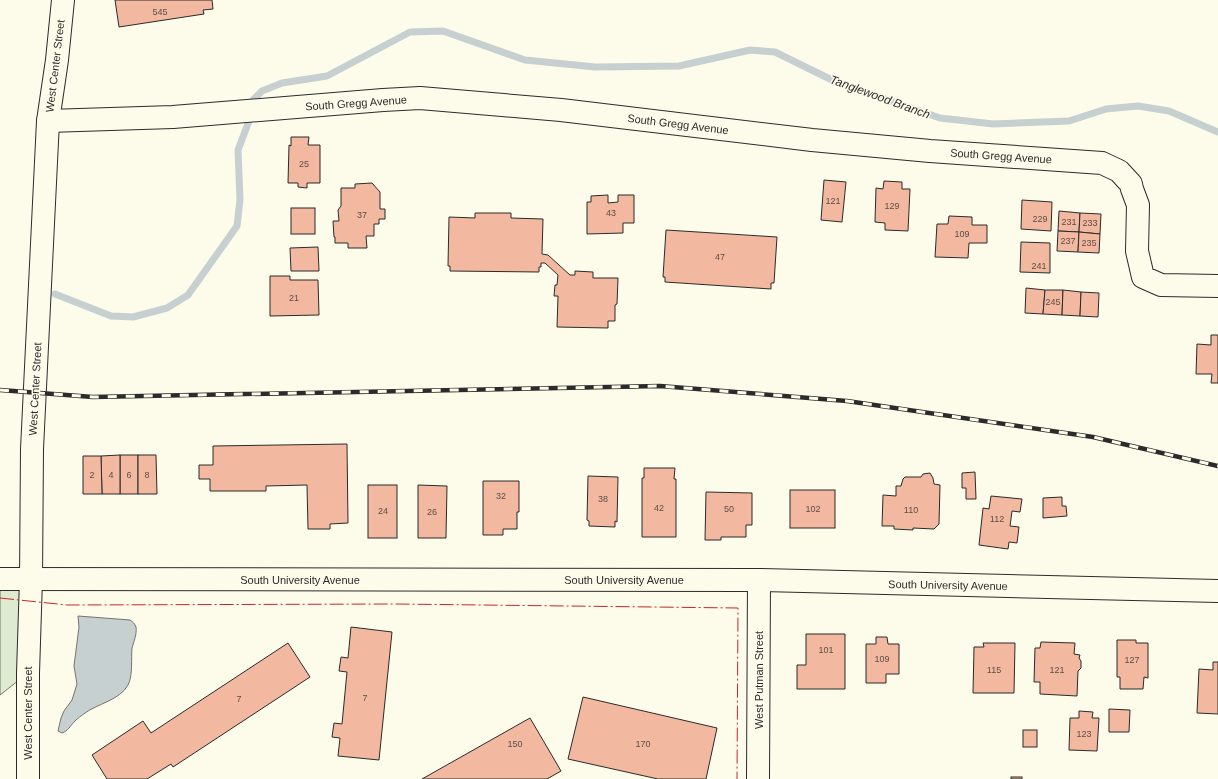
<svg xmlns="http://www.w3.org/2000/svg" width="1218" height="779" font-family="Arial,sans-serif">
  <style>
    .green { fill: #deebd1; stroke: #74746e }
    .water { fill: #c7d0d0; stroke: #74746e }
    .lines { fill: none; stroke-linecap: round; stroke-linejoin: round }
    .stream { stroke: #c7d0d0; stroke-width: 7 }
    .building { fill: #f2b8a0; stroke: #2b2b2b }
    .minor-casing { stroke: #2b2b2b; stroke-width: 24 }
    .tertiary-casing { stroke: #2b2b2b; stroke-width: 24 }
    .minor { stroke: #fdfbea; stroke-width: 22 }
    .tertiary { stroke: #fdfbea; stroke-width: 22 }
    .rail-casing { stroke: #2b2b2b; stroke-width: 4.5 }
    .rail { stroke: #fdfbea; stroke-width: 3; stroke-dasharray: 9; stroke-linecap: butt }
    .power { stroke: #c62828; stroke-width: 1; stroke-dasharray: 14 3 2 3; stroke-linecap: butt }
    .labels { text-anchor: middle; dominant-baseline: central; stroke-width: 3; stroke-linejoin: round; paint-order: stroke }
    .number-label { font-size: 9px; fill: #5d4e48 }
    .street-label { font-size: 11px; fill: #2b2b2b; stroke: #fdfbea }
    .water-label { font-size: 12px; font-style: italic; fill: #2b2b2b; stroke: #fdfbea }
  </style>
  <rect width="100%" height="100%" fill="#fdfbea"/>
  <polygon class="green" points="0,579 31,579 28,673 0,695"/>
  <path class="water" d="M78,616L130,620C133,622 135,624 136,627C137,634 134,641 132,648C131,658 133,676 128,685C120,700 97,704 85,713C81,716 78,718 75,721C70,726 68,731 62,733L58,731L61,718L64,711L72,700L77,684L74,666L79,627Z"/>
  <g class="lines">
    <g class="stream">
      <polyline points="253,100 262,91 282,83 327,76 410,32 443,31 525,60 595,67 679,66 750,50 775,52 836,82 940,118 993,124 1069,121 1106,109 1138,106 1169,111 1218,132"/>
      <polyline points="55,294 111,316 133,317 167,308 188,295 237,226 240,200 238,150 249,121"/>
    </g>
  </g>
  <g class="building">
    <polygon points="115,0 212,0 213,9 203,10 204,14 119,27"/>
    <polygon points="291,137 309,137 308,145 320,145 320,183 307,183 307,188 298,187 298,183 288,183 289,145 291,146"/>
    <polygon points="824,180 846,182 842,222 821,220"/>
    <polygon points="884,181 902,182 902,189 910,189 908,231 885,230 885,223 875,222 876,188 883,189"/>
    <polygon points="372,183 380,192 380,209 385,209 385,219 379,219 379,224 374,224 374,236 366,236 367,248 348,248 348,243 335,243 335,237 334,237 333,221 339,221 338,210 341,206 341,188 355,188 355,184"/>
    <polygon points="608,195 608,203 618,202 618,195 634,195 634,223 623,223 623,233 587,234 587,202 591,202 591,196"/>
    <polygon points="1022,200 1052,202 1051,231 1021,229"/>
    <rect x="291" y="208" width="24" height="26"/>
    <polygon points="1059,211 1080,213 1079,232 1058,231"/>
    <polygon points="475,213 511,213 511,218 543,219 542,254 548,255 570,275 575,275 575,271 593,272 593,278 618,278 617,304 615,305 615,321 608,321 608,328 557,327 558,296 554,296 555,285 557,285 558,275 545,263 541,263 541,267 539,267 539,272 450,271 450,266 448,266 449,217 475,218"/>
    <polygon points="1080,213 1101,214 1100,234 1079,232"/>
    <polygon points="949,216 972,217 972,225 987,225 987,243 969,243 968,258 935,257 937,224 948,224"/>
    <polygon points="666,230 777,237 774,283 771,283 771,289 665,282 665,277 663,277"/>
    <polygon points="1058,231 1079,232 1078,252 1057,251"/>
    <polygon points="1079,232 1100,234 1099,253 1078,252"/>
    <polygon points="1021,242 1050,243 1050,273 1020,272"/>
    <polygon points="318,247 319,271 291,271 290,248"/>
    <polygon points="270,276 290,276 290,280 318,280 319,315 270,316"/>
    <polygon points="1026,288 1045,290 1043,314 1025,313"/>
    <polygon points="1045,290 1063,290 1062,315 1043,314"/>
    <polygon points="1063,290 1081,292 1080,316 1062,315"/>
    <polygon points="1081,292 1099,293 1098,317 1080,316"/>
    <polygon points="1211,335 1218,335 1218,383 1211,383 1212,374 1196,374 1197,344 1211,345"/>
    <polygon points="347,444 348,523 330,524 330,529 308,529 307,485 266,486 266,491 210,491 210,479 199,479 199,465 213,465 213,446"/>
    <rect x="120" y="455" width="18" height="39"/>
    <polygon points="120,455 120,494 102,494 101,456"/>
    <polygon points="138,455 156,455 157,494 138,494"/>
    <polygon points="83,456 101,456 102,494 83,494"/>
    <polygon points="644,468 675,468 674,479 676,479 676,537 642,537 642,478 644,478"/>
    <polygon points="975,472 976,499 966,499 966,488 962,488 962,473"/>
    <polygon points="930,473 933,478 934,484 940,485 939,524 934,529 913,528 913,530 894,529 894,526 882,526 883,495 896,496 896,486 901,486 903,479 905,477 921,477 923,474"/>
    <polygon points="588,476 618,477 617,522 615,521 615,527 589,526 589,521 587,520"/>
    <polygon points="483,481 519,481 519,512 517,512 517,529 503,529 503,535 483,535"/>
    <rect x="368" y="485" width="29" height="53"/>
    <polygon points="418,485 447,486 446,538 418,538"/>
    <rect x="790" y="490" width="45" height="38"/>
    <polygon points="706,492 752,493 752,525 746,525 746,537 721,537 721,540 705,540"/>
    <polygon points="991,496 1022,499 1020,512 1012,511 1010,526 1019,527 1017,543 1009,542 1008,549 979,545 983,508 989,509"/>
    <polygon points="1062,497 1062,506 1066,506 1067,516 1043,518 1043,498"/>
    <polygon points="351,627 392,632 379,760 338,756 340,738 332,737 334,723 342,724 347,672 339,671 341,657 348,658"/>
    <polygon points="806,634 845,634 845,689 797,689 797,665 806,665"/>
    <polygon points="876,637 887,637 888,644 899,644 899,674 886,674 886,683 866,683 866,644 876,644"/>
    <polygon points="1117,640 1136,640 1136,643 1148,643 1148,678 1144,677 1143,689 1120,689 1120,677 1117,677"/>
    <polygon points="1041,642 1075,643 1074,654 1080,655 1079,658 1081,661 1081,668 1078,671 1077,696 1040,694 1040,682 1034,682 1035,648 1040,648"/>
    <polygon points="288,643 310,677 173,767 171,764 147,779 107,779 92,755 143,721 151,733"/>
    <polygon points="983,643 1015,643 1014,693 973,693 974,647 984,647"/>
    <polygon points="1213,662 1218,662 1218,714 1197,713 1199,669 1213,670"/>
    <polygon points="583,697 717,728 706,779 658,779 568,759"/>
    <polygon points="1109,709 1130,710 1129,732 1109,732"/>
    <polygon points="1079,711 1093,712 1092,718 1099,718 1097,751 1069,750 1070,718 1079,718"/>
    <polygon points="530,718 561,771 547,779 422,779"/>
    <rect x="1023" y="730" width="14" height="17"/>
    <rect x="1011" y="777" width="11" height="2"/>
  </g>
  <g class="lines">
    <g class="minor-casing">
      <g id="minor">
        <polyline points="48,121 173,117 383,100 420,98 561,110 812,140 930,151 1102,163 1119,171 1131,184 1132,189 1138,205 1137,251 1143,277 1161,285 1218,286"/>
        <polyline points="0,579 759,580 1218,591"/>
        <polyline points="758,779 759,580"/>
      </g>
    </g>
    <g class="tertiary-casing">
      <polyline id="tertiary" points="28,779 28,673 31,579 32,449 48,121 57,60 63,0"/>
    </g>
    <use href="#minor" class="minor"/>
    <use href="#tertiary" class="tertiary"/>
    <g class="rail-casing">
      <polyline id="rail" points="0,390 93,397 660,386 847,401 1093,437 1218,466"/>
    </g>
    <use href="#rail" class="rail"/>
    <polyline class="power" points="0,598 67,605 396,604 738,608 737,779"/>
  </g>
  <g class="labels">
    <g class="number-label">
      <text x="160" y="12">545</text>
      <text x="304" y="164">25</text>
      <text x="833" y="201">121</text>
      <text x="892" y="206">129</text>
      <text x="611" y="213">43</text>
      <text x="362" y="215">37</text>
      <text x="1040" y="219">229</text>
      <text x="1069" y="222">231</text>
      <text x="1090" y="223">233</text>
      <text x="962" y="234">109</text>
      <text x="1068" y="241">237</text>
      <text x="1089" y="243">235</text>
      <text x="720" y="257">47</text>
      <text x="1039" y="266">241</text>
      <text x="294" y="298">21</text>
      <text x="1053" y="302">245</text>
      <text x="92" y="475">2</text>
      <text x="111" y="475">4</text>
      <text x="129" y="475">6</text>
      <text x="147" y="475">8</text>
      <text x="501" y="496">32</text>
      <text x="603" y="499">38</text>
      <text x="659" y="508">42</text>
      <text x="729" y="509">50</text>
      <text x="813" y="509">102</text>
      <text x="911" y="510">110</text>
      <text x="383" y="511">24</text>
      <text x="432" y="512">26</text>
      <text x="997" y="519">112</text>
      <text x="826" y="650">101</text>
      <text x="882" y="659">109</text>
      <text x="1132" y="660">127</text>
      <text x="994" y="670">115</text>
      <text x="1057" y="670">121</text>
      <text x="365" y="698">7</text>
      <text x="239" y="699">7</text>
      <text x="1084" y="734">123</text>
      <text x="515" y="744">150</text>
      <text x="643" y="744">170</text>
    </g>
    <g class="street-label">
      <text transform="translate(55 66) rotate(-83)">West Center Street</text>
      <text transform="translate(356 103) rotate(-4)">South Gregg Avenue</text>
      <text transform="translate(678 124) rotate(7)">South Gregg Avenue</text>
      <text transform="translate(1001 156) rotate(4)">South Gregg Avenue</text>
      <text transform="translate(35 389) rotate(-87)">West Center Street</text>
      <text x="300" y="580">South University Avenue</text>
      <text x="624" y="580">South University Avenue</text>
      <text transform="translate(948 585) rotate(1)">South University Avenue</text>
      <text transform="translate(759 680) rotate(-90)">West Putman Street</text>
      <text transform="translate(28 713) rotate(-90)">West Center Street</text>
    </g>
    <g class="water-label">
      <text transform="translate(880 97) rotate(20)">Tanglewood Branch</text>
    </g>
  </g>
</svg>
